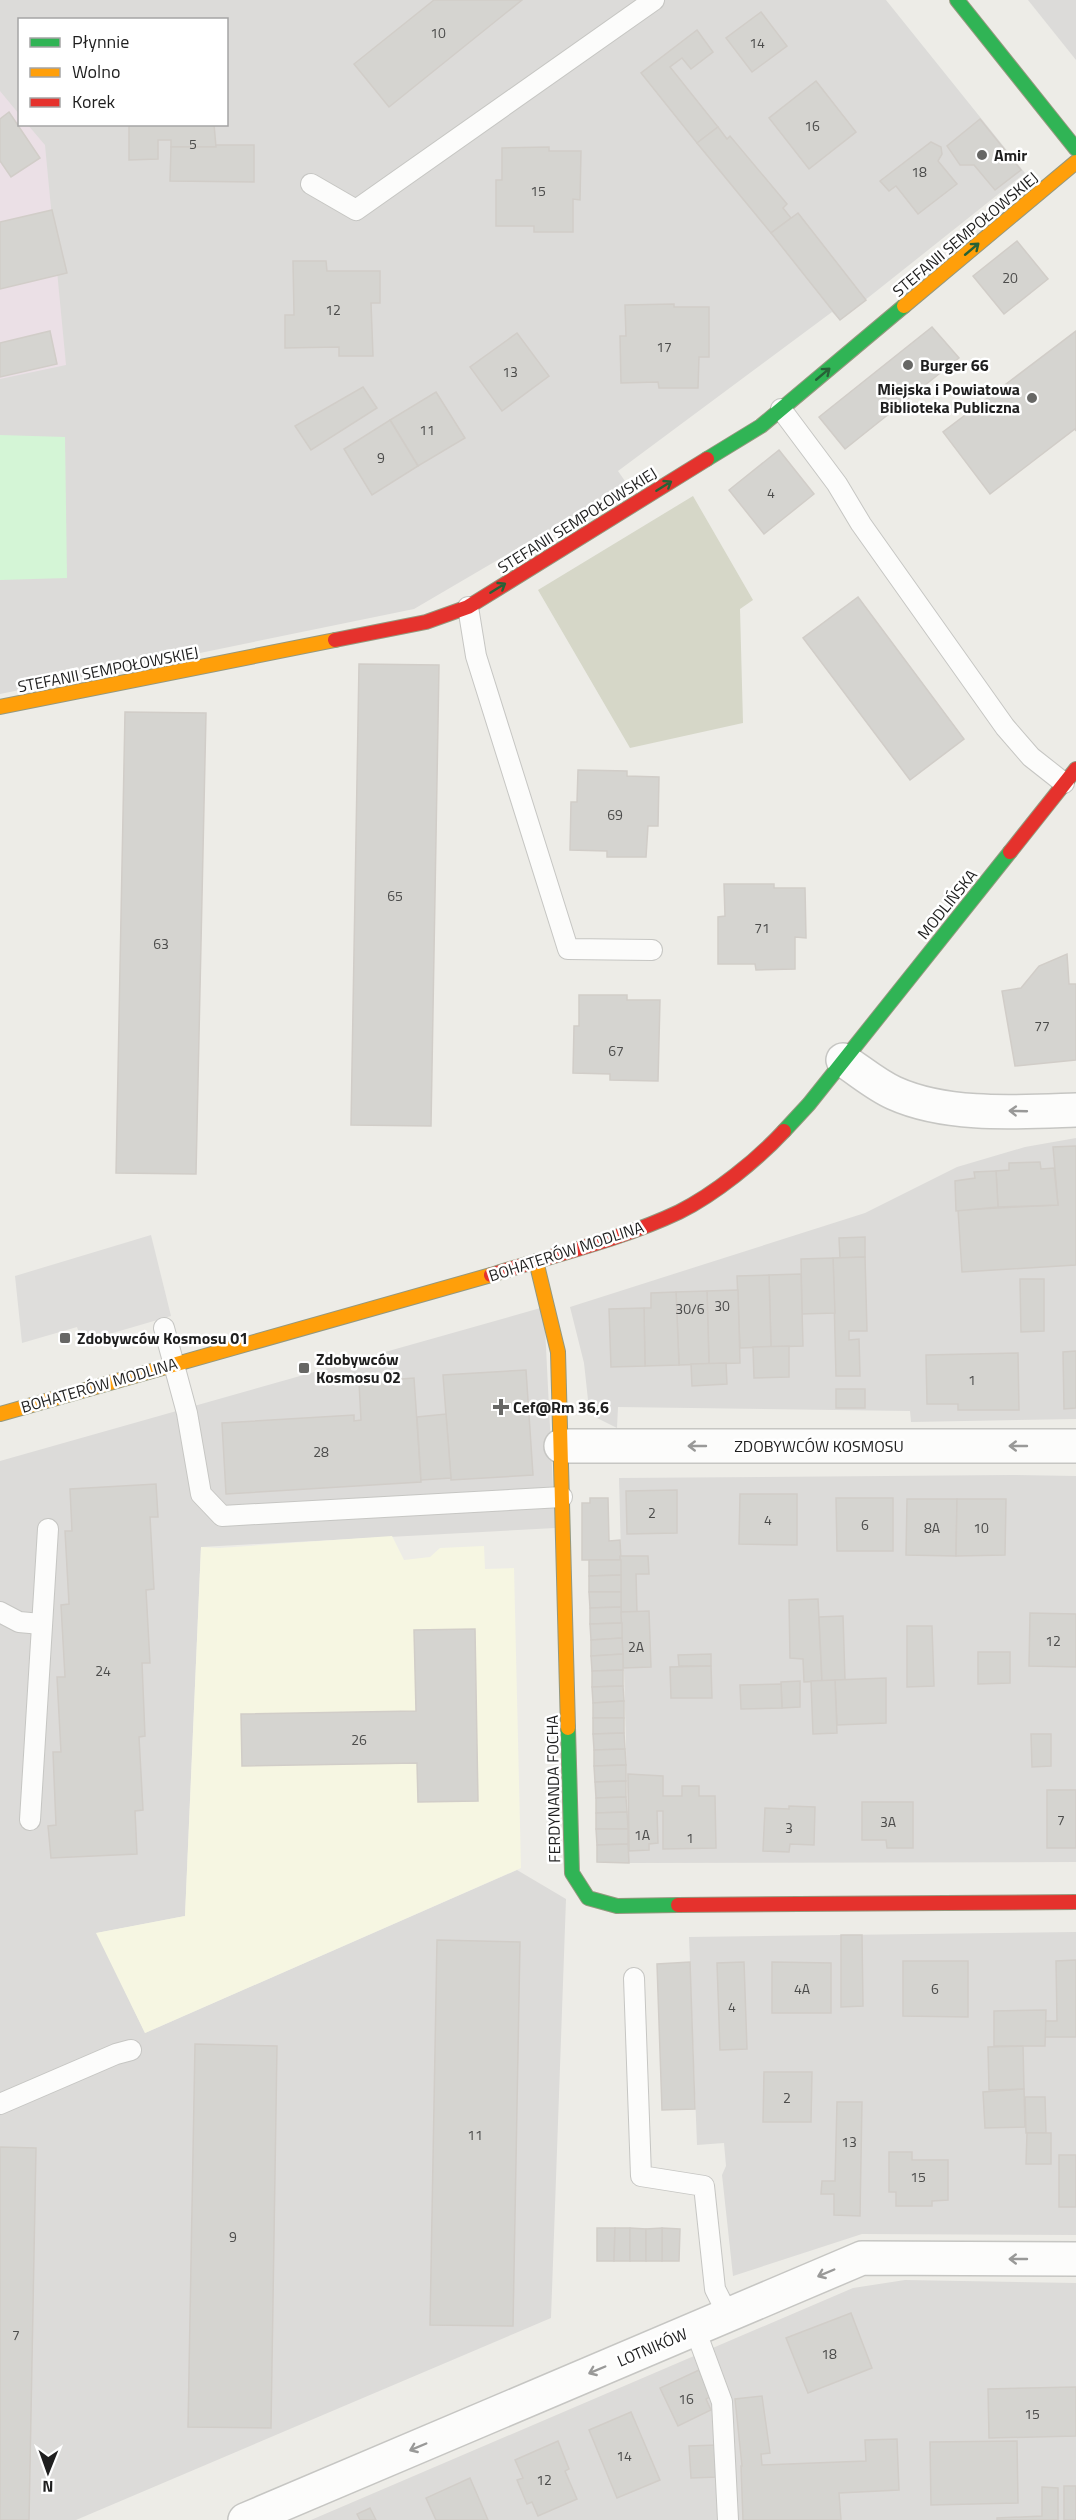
<svg xmlns="http://www.w3.org/2000/svg" width="1076" height="2520" font-family="'Titillium Web',sans-serif">
  <style>
    .residential { fill: #dcdbd9; fill-rule: evenodd }
    .industrial { fill: #ebe0e6 }
    .education { fill: #f6f6e2 }
    .construction { fill: #d6d7c8 }
    .park { fill: #d4f5d6 }
    .parking { fill: #dedddb }
    .building { fill: #d5d4d0; stroke: #d1cdc8; stroke-width: 1.5 }
    .lines { fill: none; stroke-linecap: round; stroke-linejoin: round }
    .lane-casing { stroke: #c6c6c3; stroke-width: 22 }
    .street-casing { stroke: #c6c6c3; stroke-width: 36 }
    .fast-casing { stroke: #94987e; stroke-width: 16 }
    .slow-casing { stroke: #94987e; stroke-width: 16 }
    .jam-casing { stroke: #94987e; stroke-width: 16 }
    .lane { stroke: #fcfcfb; stroke-width: 20 }
    .street { stroke: #fcfcfb; stroke-width: 33 }
    .fast { stroke: #30b455; stroke-width: 14 }
    .slow { stroke: #ff9f0a; stroke-width: 14 }
    .jam { stroke: #e5322d; stroke-width: 14 }
    .oneway { stroke: #276237 }
    .oneway2 { stroke: #999998 }
    .poi-dot { fill: #676765; stroke: #fff; stroke-width: 2 }
    .labels { text-anchor: middle; dominant-baseline: central; stroke-width: 5; stroke-linejoin: round; paint-order: stroke }
    .number-label { font-size: 14px; fill: #4c4c4b }
    .poi-label { font-size: 16px; font-weight: bold; fill: #1f1f1f; stroke: #fff; text-anchor: start }
    .street-label { font-size: 16px; fill: #1f1f1f; stroke: #fff }
  </style>
  <rect width="100%" height="100%" fill="#edece7"/>
  <g class="residential">
    <path d="M0,0H886L1025,173L840,320L832,312L618,471L627,484L414,609L0,694ZM20,20H226V124H20Z"/>
    <polygon points="1028,0 1076,0 1076,60"/>
    <polygon points="1076,1138 1076,1419 911,1422 910,1411 618,1407 617,1428 595,1417 589,1409 584,1363 570,1307 865,1213 957,1167 1025,1147"/>
    <polygon points="544,1307 555,1528 201,1547 185,1916 97,1933 145,2033 517,1870 566,1899 551,2318 76,2520 0,2520 0,1461"/>
    <polygon points="1010,1475 1076,1476 1076,1862 629,1863 619,1478"/>
    <polygon points="1076,1932 1076,2235 862,2234 733,2276 722,2175 726,2166 724,2143 697,2145 689,1937"/>
    <polygon points="905,2280 1076,2283 1076,2520 311,2520 853,2288"/>
  </g>
  <polygon class="industrial" points="0,91 19,114 20,124 28,125 45,145 66,365 0,379"/>
  <polygon class="education" points="392,1536 404,1560 430,1557 440,1548 484,1546 485,1569 514,1568 521,1868 145,2033 96,1933 185,1916 201,1547 219,1548"/>
  <polygon class="construction" points="693,496 753,600 740,609 743,723 630,748 538,590"/>
  <polygon class="park" points="0,435 65,437 67,578 0,580"/>
  <polygon class="parking" points="151,1235 171,1316 82,1342 77,1327 22,1343 15,1276"/>
  <g class="building">
    <polygon points="434,0 522,0 389,107 354,64"/>
    <polygon points="761,12 787,46 752,72 726,38"/>
    <polygon points="697,30 713,52 691,69 682,58 670,67 718,127 697,143 641,73"/>
    <polygon points="816,81 856,132 809,169 769,118"/>
    <polygon points="9,112 40,158 11,177 0,161 0,119"/>
    <polygon points="980,119 1021,170 995,190 974,165 960,165 947,146"/>
    <polygon points="129,124 214,124 216,147 171,147 171,140 158,140 158,159 129,160"/>
    <polygon points="718,127 727,139 730,136 787,204 783,208 791,218 771,233 697,143"/>
    <polygon points="931,142 941,147 942,154 938,161 957,184 918,214 896,186 889,191 880,181"/>
    <polygon points="216,145 254,145 254,182 170,181 171,147 216,147"/>
    <polygon points="549,147 549,151 581,151 580,200 573,199 573,232 534,232 534,226 496,226 496,180 502,180 502,148"/>
    <polygon points="52,210 67,273 0,289 0,222"/>
    <polygon points="798,213 866,300 840,320 771,233"/>
    <polygon points="1017,241 1048,279 1004,314 973,276"/>
    <polygon points="293,261 326,261 327,271 380,271 380,303 371,303 373,356 339,356 339,347 285,348 285,315 294,315"/>
    <polygon points="674,304 674,307 709,307 709,357 699,357 698,388 659,388 658,382 621,383 620,336 626,336 625,305"/>
    <polygon points="932,327 959,358 845,449 819,417"/>
    <polygon points="50,331 57,364 0,377 0,343"/>
    <polygon points="1076,331 1076,431 1075,429 990,494 943,432"/>
    <polygon points="517,333 549,376 502,411 470,367"/>
    <polygon points="363,387 377,408 311,450 295,426"/>
    <polygon points="436,392 465,438 418,466 390,420"/>
    <polygon points="390,420 418,466 372,495 344,449"/>
    <polygon points="779,450 814,494 764,534 729,490"/>
    <polygon points="858,597 964,739 910,780 803,638"/>
    <polygon points="359,664 439,665 431,1126 351,1125"/>
    <polygon points="125,712 206,713 196,1174 116,1173"/>
    <polygon points="578,770 627,771 627,776 659,777 658,826 648,826 646,857 607,857 607,851 570,850 571,802 577,802"/>
    <polygon points="724,884 774,884 774,888 805,888 806,938 795,937 795,969 756,970 755,964 718,964 718,917 725,916"/>
    <polygon points="1067,954 1069,984 1076,984 1076,1060 1015,1066 1002,991 1021,988 1039,966"/>
    <polygon points="579,995 627,995 627,1000 660,1000 658,1081 610,1080 610,1074 573,1073 574,1026 579,1026"/>
    <polygon points="1076,1146 1076,1265 962,1272 958,1210 1058,1205 1053,1147"/>
    <polygon points="1040,1162 1041,1169 1054,1168 1058,1205 998,1207 996,1171 1009,1170 1009,1163"/>
    <polygon points="996,1171 998,1207 956,1211 955,1181 975,1178 974,1172"/>
    <polygon points="865,1237 865,1257 840,1258 839,1238"/>
    <polygon points="865,1257 867,1331 849,1331 849,1340 859,1339 860,1376 836,1376 833,1258"/>
    <polygon points="833,1258 835,1313 802,1314 801,1259"/>
    <polygon points="801,1274 803,1346 771,1347 769,1275"/>
    <polygon points="769,1275 771,1347 740,1348 737,1276"/>
    <polygon points="1020,1279 1044,1279 1044,1331 1021,1332"/>
    <polygon points="738,1290 740,1363 709,1364 707,1291"/>
    <polygon points="707,1291 709,1364 679,1365 676,1292"/>
    <polygon points="676,1292 679,1365 645,1366 644,1308 651,1308 651,1293"/>
    <polygon points="644,1308 645,1366 611,1367 609,1309"/>
    <polygon points="789,1346 789,1377 754,1378 753,1347"/>
    <polygon points="1076,1351 1076,1408 1064,1409 1063,1352"/>
    <polygon points="1018,1353 1019,1410 958,1410 958,1404 927,1404 926,1355"/>
    <polygon points="726,1363 727,1384 692,1386 691,1364"/>
    <polygon points="526,1370 533,1475 451,1480 443,1375"/>
    <polygon points="414,1378 421,1482 226,1494 222,1423 354,1415 354,1421 361,1420 359,1382"/>
    <rect x="836" y="1389" width="29" height="19"/>
    <polygon points="446,1414 451,1478 421,1480 417,1417"/>
    <polygon points="156,1484 158,1517 150,1517 154,1589 146,1590 150,1663 142,1663 145,1736 139,1737 143,1810 135,1811 137,1854 51,1858 48,1826 56,1825 53,1752 61,1752 57,1677 65,1677 61,1605 69,1604 65,1531 72,1531 70,1489"/>
    <polygon points="677,1490 677,1533 627,1534 626,1491"/>
    <polygon points="740,1494 797,1494 797,1545 739,1544"/>
    <polygon points="590,1498 608,1498 609,1541 620,1540 621,1560 582,1560 582,1503 590,1503"/>
    <polygon points="836,1498 893,1498 893,1551 837,1551"/>
    <polygon points="907,1499 957,1499 956,1556 906,1555"/>
    <polygon points="957,1499 1006,1499 1005,1555 956,1556"/>
    <polygon points="620,1556 648,1556 649,1574 636,1574 637,1612 621,1612"/>
    <polygon points="589,1560 621,1560 621,1575 589,1576"/>
    <polygon points="621,1575 621,1592 589,1592 589,1576"/>
    <polygon points="589,1592 621,1592 621,1607 590,1608"/>
    <polygon points="818,1599 822,1681 804,1682 803,1659 790,1658 789,1600"/>
    <polygon points="621,1607 622,1623 590,1624 590,1608"/>
    <polygon points="649,1611 651,1667 623,1668 621,1612"/>
    <polygon points="1030,1613 1076,1614 1076,1667 1029,1666"/>
    <polygon points="843,1616 845,1680 822,1681 819,1617"/>
    <polygon points="622,1623 622,1638 591,1640 590,1624"/>
    <polygon points="907,1626 932,1626 934,1686 907,1687"/>
    <polygon points="475,1629 478,1801 418,1802 417,1763 242,1766 241,1714 416,1711 414,1630"/>
    <polygon points="622,1638 623,1654 591,1656 591,1640"/>
    <polygon points="978,1652 1010,1652 1010,1683 978,1684"/>
    <polygon points="623,1654 623,1670 592,1671 591,1656"/>
    <polygon points="711,1654 711,1666 679,1666 678,1655"/>
    <polygon points="711,1666 712,1698 671,1698 670,1667"/>
    <polygon points="623,1670 623,1686 592,1687 592,1671"/>
    <polygon points="886,1678 886,1723 837,1725 835,1680"/>
    <polygon points="835,1680 837,1733 813,1734 811,1681"/>
    <polygon points="800,1681 800,1707 782,1708 781,1682"/>
    <polygon points="781,1684 782,1708 741,1709 740,1685"/>
    <polygon points="623,1686 624,1701 593,1703 592,1687"/>
    <polygon points="624,1701 624,1718 593,1718 593,1703"/>
    <polygon points="593,1718 624,1718 624,1733 593,1734"/>
    <polygon points="624,1733 625,1749 594,1750 593,1734"/>
    <polygon points="1031,1734 1051,1734 1051,1766 1032,1767"/>
    <polygon points="625,1749 626,1765 594,1766 594,1750"/>
    <polygon points="626,1765 626,1781 595,1782 594,1766"/>
    <polygon points="628,1774 663,1776 663,1796 682,1796 682,1786 699,1786 699,1796 715,1796 716,1848 663,1849 663,1811 657,1811 658,1843 649,1844 649,1850 629,1851"/>
    <polygon points="626,1781 626,1797 596,1798 595,1782"/>
    <rect x="1047" y="1790" width="29" height="58"/>
    <polygon points="626,1797 627,1812 596,1813 596,1798"/>
    <polygon points="862,1802 913,1802 913,1848 887,1848 886,1840 862,1840"/>
    <polygon points="789,1806 815,1807 814,1845 790,1844 789,1852 763,1851 765,1808 789,1809"/>
    <polygon points="627,1812 628,1829 596,1829 596,1813"/>
    <polygon points="596,1829 628,1829 628,1844 597,1845"/>
    <polygon points="628,1844 629,1863 597,1862 597,1845"/>
    <polygon points="841,1935 862,1935 863,2006 841,2007"/>
    <polygon points="437,1940 520,1942 513,2326 430,2325"/>
    <polygon points="1076,1960 1076,2037 1045,2037 1044,2021 1057,2021 1056,1961"/>
    <polygon points="903,1961 968,1961 968,2017 903,2016"/>
    <polygon points="690,1962 695,2109 662,2110 657,1964"/>
    <polygon points="744,1962 747,2049 720,2050 717,1963"/>
    <polygon points="772,1962 831,1963 831,2013 772,2013"/>
    <polygon points="1046,2010 1045,2046 994,2046 994,2011"/>
    <polygon points="195,2044 277,2046 271,2428 188,2427"/>
    <polygon points="1023,2046 1024,2089 989,2090 988,2047"/>
    <polygon points="764,2072 812,2072 811,2122 763,2122"/>
    <polygon points="1024,2089 1025,2127 985,2128 983,2092"/>
    <polygon points="1025,2097 1045,2097 1046,2133 1026,2133"/>
    <polygon points="837,2102 862,2102 860,2216 834,2215 834,2194 821,2194 822,2181 835,2181"/>
    <polygon points="1027,2133 1051,2133 1051,2164 1026,2164"/>
    <polygon points="0,2147 36,2148 29,2520 0,2520"/>
    <polygon points="889,2152 912,2152 912,2160 948,2160 948,2200 932,2201 932,2206 896,2206 896,2192 889,2192"/>
    <rect x="1059" y="2155" width="17" height="52"/>
    <polygon points="597,2228 615,2228 614,2261 597,2261"/>
    <polygon points="615,2228 630,2228 630,2261 614,2261"/>
    <polygon points="630,2228 646,2229 646,2261 630,2261"/>
    <polygon points="662,2228 680,2229 679,2261 662,2261"/>
    <polygon points="662,2228 662,2261 646,2261 646,2229"/>
    <polygon points="851,2313 872,2368 808,2393 786,2338"/>
    <polygon points="699,2370 710,2397 706,2399 711,2410 678,2426 660,2388"/>
    <polygon points="1076,2387 1076,2436 989,2438 988,2389"/>
    <polygon points="762,2396 770,2453 761,2454 762,2465 866,2461 865,2440 897,2439 899,2490 839,2493 841,2520 743,2520 741,2466 742,2466 735,2399"/>
    <polygon points="631,2412 660,2480 617,2498 589,2430"/>
    <polygon points="558,2441 569,2469 565,2471 577,2499 538,2516 532,2502 527,2504 517,2480 523,2478 515,2460"/>
    <polygon points="1017,2441 1018,2503 931,2505 930,2442"/>
    <polygon points="717,2445 718,2477 691,2478 689,2446"/>
    <polygon points="470,2478 488,2520 436,2520 426,2498"/>
    <rect x="1064" y="2486" width="12" height="34"/>
    <polygon points="1042,2487 1058,2488 1058,2520 997,2520 997,2518 1042,2516"/>
    <polygon points="370,2508 376,2520 360,2520 357,2514"/>
  </g>
  <g class="lines">
    <g class="lane-casing">
      <g id="lane">
        <polyline points="311,184 356,210 654,0"/>
        <polyline points="781,409 837,484 861,524 1005,727 1031,757 1064,783"/>
        <polyline points="468,607 476,656 568,949 652,950"/>
        <polyline points="164,1328 187,1413 201,1494 222,1516 562,1497"/>
        <polyline points="0,1612 19,1622 41,1624"/>
        <polyline points="30,1820 48,1529"/>
        <polyline points="634,1978 641,2176 704,2186 715,2289 728,2315"/>
        <polyline points="0,2104 116,2054 131,2050"/>
        <polyline points="695,2329 722,2402 728,2520"/>
      </g>
    </g>
    <g class="street-casing">
      <g id="street">
        <path d="M843,1060C860,1071 876,1085 894,1093C947,1117 1018,1112 1076,1110"/>
        <polyline points="561,1446 1076,1446"/>
        <polyline points="245,2520 862,2258 1076,2259"/>
      </g>
    </g>
    <g class="fast-casing">
      <g id="fast">
        <polyline points="957,0 1076,149"/>
        <polyline points="707,459 761,426 904,306"/>
        <polyline points="784,1131 809,1104 1010,852"/>
        <polyline points="568,1728 572,1873 588,1898 617,1906 678,1905"/>
      </g>
    </g>
    <g class="slow-casing">
      <g id="slow">
        <polyline points="904,306 1076,162"/>
        <polyline points="0,707 335,640"/>
        <polyline points="536,1261 558,1352 568,1728"/>
        <polyline points="0,1414 491,1275"/>
      </g>
    </g>
    <g class="jam-casing">
      <g id="jam">
        <polyline points="335,640 426,622 468,607 707,459"/>
        <polyline points="1010,852 1076,769"/>
        <path d="M491,1275C553,1255 620,1240 679,1212C715,1194 757,1160 784,1131"/>
        <polyline points="678,1905 1076,1902"/>
      </g>
    </g>
    <use href="#lane" class="lane"/>
    <use href="#street" class="street"/>
    <use href="#fast" class="fast"/>
    <use href="#slow" class="slow"/>
    <use href="#jam" class="jam"/>
  </g>
  <defs><path id="oneway-shaft" d="M-6 0H5M1.5-3L5.5 0L1.5 3" fill="none" stroke-width="1.6" stroke-linecap="round" stroke-linejoin="round" transform="scale(1.5)"/></defs>
  <g class="oneway">
    <use href="#oneway-shaft" transform="translate(972 249) rotate(-40)"/>
    <use href="#oneway-shaft" transform="translate(823 374) rotate(-40)"/>
    <use href="#oneway-shaft" transform="translate(664 486) rotate(-32)"/>
    <use href="#oneway-shaft" transform="translate(498 588) rotate(-32)"/>
  </g>
  <g class="oneway2">
    <use href="#oneway-shaft" transform="translate(1018 1111) rotate(-178)"/>
    <use href="#oneway-shaft" transform="translate(697 1446) rotate(180)"/>
    <use href="#oneway-shaft" transform="translate(1018 1446) rotate(180)"/>
    <use href="#oneway-shaft" transform="translate(1018 2259) rotate(-180)"/>
    <use href="#oneway-shaft" transform="translate(826 2273) rotate(157)"/>
    <use href="#oneway-shaft" transform="translate(597 2370) rotate(157)"/>
    <use href="#oneway-shaft" transform="translate(418 2447) rotate(157)"/>
  </g>
  <g class="poi-dot">
    <circle cx="982" cy="155" r="6"/>
    <circle cx="908" cy="365" r="6"/>
    <circle cx="1032" cy="398" r="6"/>
    <rect x="59" y="1332" width="12" height="12" rx="3"/>
    <rect x="298" y="1362" width="12" height="12" rx="3"/>
    <path d="M498 1398h6v6h6v6h-6v6h-6v-6h-6v-6h6z"/>
  </g>
  <g class="labels">
    <g class="number-label">
      <text x="438" y="32">10</text>
      <text x="757" y="42">14</text>
      <text x="812" y="125">16</text>
      <text x="193" y="143">5</text>
      <text x="919" y="171">18</text>
      <text x="538" y="190">15</text>
      <text x="1010" y="277">20</text>
      <text x="333" y="309">12</text>
      <text x="664" y="346">17</text>
      <text x="510" y="371">13</text>
      <text x="427" y="429">11</text>
      <text x="381" y="457">9</text>
      <text x="771" y="492">4</text>
      <text x="615" y="814">69</text>
      <text x="395" y="895">65</text>
      <text x="762" y="927">71</text>
      <text x="161" y="943">63</text>
      <text x="1042" y="1025">77</text>
      <text x="616" y="1050">67</text>
      <text x="722" y="1305">30</text>
      <text x="690" y="1308">30/6</text>
      <text x="972" y="1379">1</text>
      <text x="321" y="1451">28</text>
      <text x="652" y="1512">2</text>
      <text x="768" y="1519">4</text>
      <text x="865" y="1524">6</text>
      <text x="932" y="1527">8A</text>
      <text x="981" y="1527">10</text>
      <text x="1053" y="1640">12</text>
      <text x="636" y="1646">2A</text>
      <text x="103" y="1670">24</text>
      <text x="359" y="1739">26</text>
      <text x="1061" y="1819">7</text>
      <text x="888" y="1821">3A</text>
      <text x="789" y="1827">3</text>
      <text x="642" y="1834">1A</text>
      <text x="690" y="1837">1</text>
      <text x="802" y="1988">4A</text>
      <text x="935" y="1988">6</text>
      <text x="732" y="2006">4</text>
      <text x="787" y="2097">2</text>
      <text x="475" y="2134">11</text>
      <text x="849" y="2141">13</text>
      <text x="918" y="2176">15</text>
      <text x="233" y="2236">9</text>
      <text x="16" y="2334">7</text>
      <text x="829" y="2353">18</text>
      <text x="686" y="2398">16</text>
      <text x="1032" y="2413">15</text>
      <text x="624" y="2455">14</text>
      <text x="544" y="2479">12</text>
    </g>
    <g class="poi-label">
      <text x="994" y="155">Amir</text>
      <text x="920" y="365">Burger 66</text>
      <text x="1020" y="389" text-anchor="end">Miejska i Powiatowa<tspan x="1020" dy="18">Biblioteka Publiczna</tspan></text>
      <text x="77" y="1338">Zdobywców Kosmosu 01</text>
      <text x="316" y="1359">Zdobywców<tspan x="316" dy="18">Kosmosu 02</tspan></text>
      <text x="513" y="1407">Cef@Rm 36,6</text>
    </g>
    <g class="street-label">
      <text transform="translate(965 234) rotate(-40)">STEFANII SEMPOŁOWSKIEJ</text>
      <text transform="translate(577 520) rotate(-32)">STEFANII SEMPOŁOWSKIEJ</text>
      <text transform="translate(108 669) rotate(-11)">STEFANII SEMPOŁOWSKIEJ</text>
      <text transform="translate(947 904) rotate(-51)">MODLIŃSKA</text>
      <text transform="translate(566 1251) rotate(-18)">BOHATERÓW MODLINA</text>
      <text transform="translate(99 1385) rotate(-16)">BOHATERÓW MODLINA</text>
      <text x="819" y="1446">ZDOBYWCÓW KOSMOSU</text>
      <text transform="translate(553 1789) rotate(-91)">FERDYNANDA FOCHA</text>
      <text transform="translate(652 2347) rotate(-23)">LOTNIKÓW</text>
    </g>
  </g>
  <rect x="18" y="18" width="210" height="108" fill="#ffffff" stroke="#a5a5a5" stroke-width="1.5"/>
  <rect x="30" y="38" width="30" height="9" fill="#30b455" stroke="#a5a5a5" stroke-width="1.5"/>
  <text x="72" y="48" font-size="18" fill="#1f1f1f">Płynnie</text>
  <rect x="30" y="68" width="30" height="9" fill="#ff9f0a" stroke="#a5a5a5" stroke-width="1.5"/>
  <text x="72" y="78" font-size="18" fill="#1f1f1f">Wolno</text>
  <rect x="30" y="98" width="30" height="9" fill="#e5322d" stroke="#a5a5a5" stroke-width="1.5"/>
  <text x="72" y="108" font-size="18" fill="#1f1f1f">Korek</text>
  <g transform="translate(48 2472) rotate(181)" stroke="#ffffff" stroke-width="4.5" paint-order="stroke">
  <path d="M0-4.5L10 22L0 15L-10 22Z" fill="#1f1f1f"/>
  <text y="-9" font-size="16" font-weight="bold" text-anchor="middle" fill="#1f1f1f">N</text>
  </g>
</svg>
